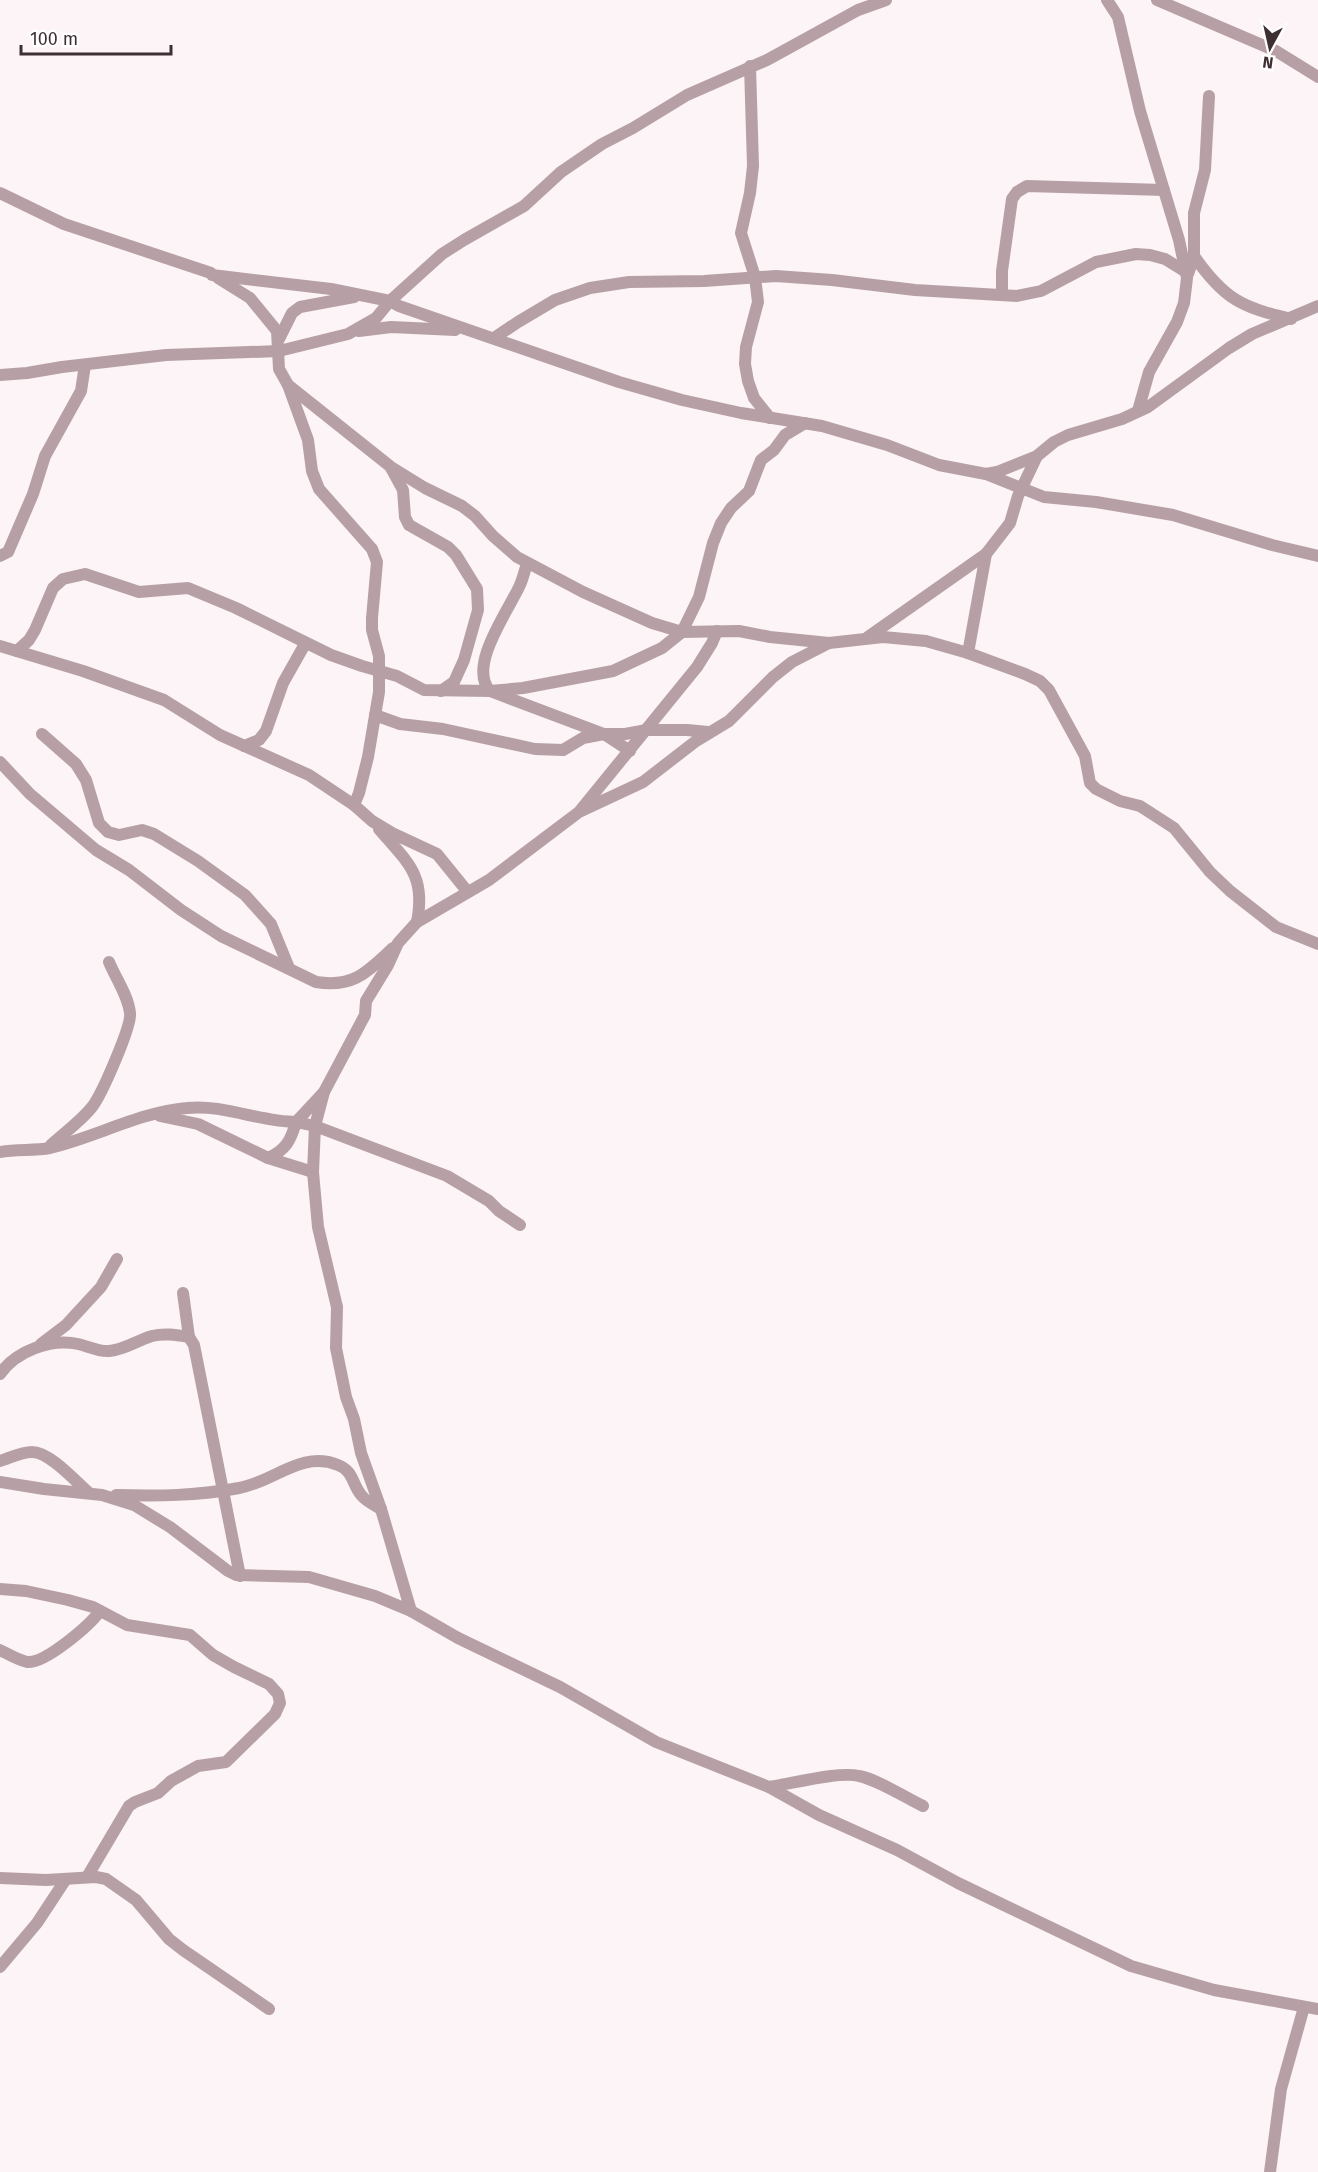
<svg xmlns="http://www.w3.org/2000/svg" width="1318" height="2172" font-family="'Fira Sans',sans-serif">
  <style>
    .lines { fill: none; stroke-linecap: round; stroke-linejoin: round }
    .minor { stroke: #b7a0a5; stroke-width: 12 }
  </style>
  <rect width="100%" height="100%" fill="#fcf4f6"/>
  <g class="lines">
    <g class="minor">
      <polyline points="1107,0 1118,17 1140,111 1179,240 1187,278 1184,303 1177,322 1149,372 1138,411"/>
      <polyline points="1157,0 1276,51 1318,77"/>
      <polyline points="750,66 753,166 750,193 741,233 755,277 758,302 746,347 745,364 748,381 754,398 770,418"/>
      <polyline points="0,193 64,224 211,273 212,275 331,289 390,301 399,306 619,382 682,400 741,413 822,426 887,445 939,465 986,474 997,472 1037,456 1054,442 1068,435 1122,419 1148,407 1229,348 1252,334 1318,306"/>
      <path d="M1194,256C1224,299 1241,307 1291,319"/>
      <polyline points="1188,274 1194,256 1194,213 1205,170 1209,96"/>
      <polyline points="218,278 250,298 277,331 279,369 288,385 391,467 425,488 462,506 475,516 493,536 517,557 583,592 652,623 682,632 739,631 770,637 829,643 883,637 926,641 968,653 1025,674 1040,681 1049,690 1085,756 1090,783 1096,789 1120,801 1140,806 1174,828 1210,872 1230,891 1276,927 1318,944"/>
      <polyline points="1002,295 1002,271 1012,199 1017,192 1027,186 1164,190"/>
      <polyline points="359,331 391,327 455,330"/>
      <polyline points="494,338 518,322 555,300 590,288 629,282 704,281 776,276 832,280 915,290 1017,296 1041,291 1096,262 1136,254 1150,255 1165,259 1186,272"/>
      <polyline points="279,339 292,313 300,307 354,297"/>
      <polyline points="0,375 27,373 62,367 166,355 279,351 348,334 376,318 390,301 442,254 464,240 524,206 561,172 602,144 633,128 687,95 767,60 858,10 886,0"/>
      <polyline points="288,385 308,440 312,471 319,489 372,549 377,562 372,618 372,630 379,656 379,692 368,757 359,793 354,805"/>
      <polyline points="391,468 403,490 405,517 409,525 448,547 456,555 477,589 478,610 464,660 454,682 441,691"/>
      <polyline points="986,474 1044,497 1096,502 1173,515 1272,545 1318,556"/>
      <polyline points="0,556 8,552 33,494 45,456 81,391 85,365"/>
      <path d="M527,563C525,570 523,578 520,585C509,610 467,666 490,691L604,734L630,751"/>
      <polyline points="868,637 986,554"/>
      <polyline points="0,646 83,671 164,700 220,735 309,775 354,805 372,821 392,833 437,854 467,891"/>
      <polyline points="17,651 29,640 35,630 53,588 63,579 85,574 139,592 188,588 236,608 331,655 362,666 397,676 424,690 490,691 523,688 613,671 662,648 682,632 699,597 713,543 721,523 731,508 749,491 761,460 774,450 785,435 805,423"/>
      <polyline points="968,653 986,554 1010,523 1018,496 1037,456"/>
      <polyline points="375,715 400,724 443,729 535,749 563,750 583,738 604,734 625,734 647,730 687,730 708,732"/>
      <polyline points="42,734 76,764 86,780 99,823 108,832 119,835 142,830 154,834 198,861 245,895 271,924 289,968"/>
      <polyline points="244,746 259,740 266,731 283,683 305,644"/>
      <path d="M0,762L30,794L96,850L129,870L181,910L221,936L316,982C354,988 367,972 393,948"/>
      <polyline points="581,811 643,782 696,741 729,721 773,677 792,662 829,643"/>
      <path d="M379,829C408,863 426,875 417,922"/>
      <polyline points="324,1092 315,1126 313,1172 318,1227 337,1307 336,1348 346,1397 354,1419 361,1453 381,1509 411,1611"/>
      <polyline points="160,1116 198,1124 268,1158 313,1172"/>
      <path d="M51,1145C64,1133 81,1121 92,1107C101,1096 132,1026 130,1013C128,995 116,979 109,962"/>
      <path d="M0,1152C17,1149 34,1151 50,1148C96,1137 140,1112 187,1108C224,1104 260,1122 296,1122L324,1092L365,1015L366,1001L388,965L398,943L417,922L489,880L579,812L697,667L712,643L717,631"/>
      <path d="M268,1158C286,1150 291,1140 296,1122L315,1126L447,1176L489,1201L499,1211L520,1225"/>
      <polyline points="183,1293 189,1337 194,1345 240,1576"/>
      <polyline points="41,1344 66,1325 101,1287 117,1259"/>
      <path d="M0,1374C16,1351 51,1338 78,1344C88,1346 98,1352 109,1351C124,1350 138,1340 152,1336C164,1333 176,1335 189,1337"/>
      <path d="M0,1461C10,1458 21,1452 32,1452C50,1452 76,1482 89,1493"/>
      <polyline points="0,1482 44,1489 102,1495 134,1505 170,1527 228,1571 236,1575 309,1577 375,1596 411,1611 458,1638 560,1687 656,1742 769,1787 819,1815 897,1850 958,1883 1131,1966 1214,1990 1318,2009"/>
      <path d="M116,1495C157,1496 198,1496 239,1488C274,1482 301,1450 338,1465C354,1471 352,1485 362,1496C367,1502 375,1505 381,1509"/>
      <polyline points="0,1589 26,1591 68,1600 93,1607 127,1625 190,1635 213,1655 234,1667 269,1684 278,1694 280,1703 275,1714 226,1762 198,1766 171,1781 158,1793 135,1802 129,1806 87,1877"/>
      <path d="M0,1650C8,1654 18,1660 27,1662C45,1664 90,1625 100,1611"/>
      <path d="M769,1787C791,1784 839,1771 859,1776C879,1780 904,1797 923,1806"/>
      <polyline points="0,1878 46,1880 96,1877 106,1879 136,1900 169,1939 183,1950 269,2009"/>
      <polyline points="0,1967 37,1923 66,1879"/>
      <polyline points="1270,2172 1281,2089 1304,2007"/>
    </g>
  </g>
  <g transform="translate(1270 48) rotate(188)" stroke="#ffffff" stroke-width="4.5" paint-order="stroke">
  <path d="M0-4.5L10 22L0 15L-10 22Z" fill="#3d2f32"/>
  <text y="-9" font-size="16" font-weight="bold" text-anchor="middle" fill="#3d2f32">N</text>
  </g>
  <path d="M21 45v9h150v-9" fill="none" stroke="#3d2f32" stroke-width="3"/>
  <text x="30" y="45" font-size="18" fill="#3d2f32" stroke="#ffffff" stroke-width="4.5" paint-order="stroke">100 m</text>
</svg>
